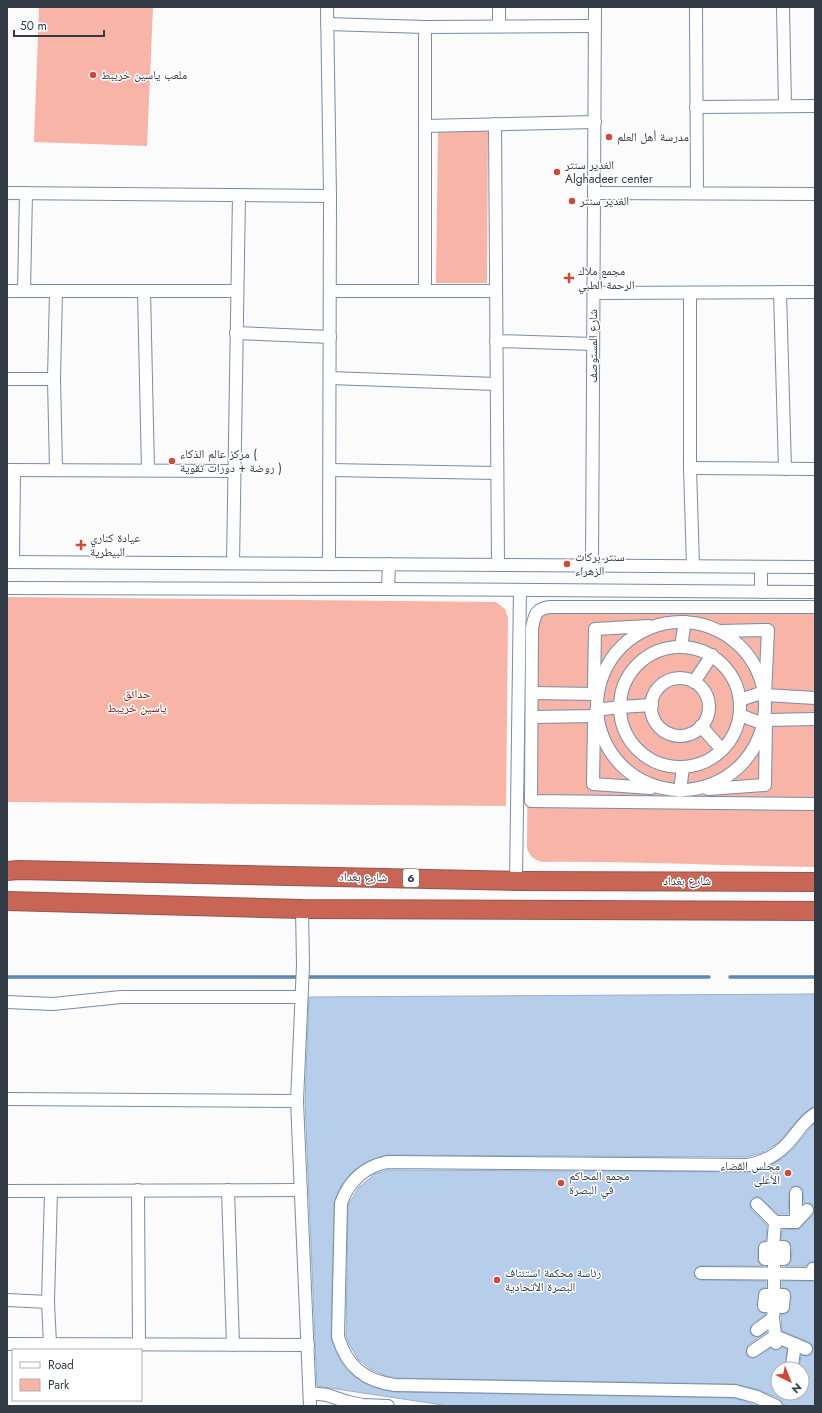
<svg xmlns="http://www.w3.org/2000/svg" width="822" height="1413" font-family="Jost,'Noto Naskh Arabic',sans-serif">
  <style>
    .green { fill: #f8b4a7 }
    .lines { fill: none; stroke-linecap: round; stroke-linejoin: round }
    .stream { stroke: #5d87b5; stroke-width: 3.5 }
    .building { fill: #b6ceea; stroke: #9ab1cc }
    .minor-casing { stroke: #778da7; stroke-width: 14 }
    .highway-casing { stroke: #945650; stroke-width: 20 }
    .minor { stroke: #fff; stroke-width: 12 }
    .highway { stroke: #c96555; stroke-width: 18 }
    .poi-dot { fill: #d54835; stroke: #fff; stroke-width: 1.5 }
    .labels { text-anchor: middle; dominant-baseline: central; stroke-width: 3; stroke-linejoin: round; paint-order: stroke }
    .shield { fill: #fff; stroke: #70767e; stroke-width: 1 }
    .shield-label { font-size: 11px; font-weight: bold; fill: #323b46 }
    .poi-label { font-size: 12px; fill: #323b46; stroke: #fff; text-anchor: start }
    .street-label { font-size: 12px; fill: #323b46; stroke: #fff }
    .park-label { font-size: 12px; fill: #7f1b0f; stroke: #fff }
  </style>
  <rect width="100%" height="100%" fill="#fbfbfb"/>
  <g class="green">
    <polygon points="39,7 153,7 147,146 34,142"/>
    <polygon points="438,131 488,131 487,283 436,283"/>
    <polygon points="7,597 496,602 505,609 508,618 506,806 7,802"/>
    <path d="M546,602L815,604V867C724,866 634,861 543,862C535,861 528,855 527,847L529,615C531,607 538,604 546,602Z"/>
  </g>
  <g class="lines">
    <g class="stream">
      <polyline points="7,977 709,977"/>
      <polyline points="730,977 815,977"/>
    </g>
  </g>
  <g class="building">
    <polygon points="815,994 815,1107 811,1108 802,1115 778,1143 761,1153 747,1157 387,1155 368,1161 353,1171 342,1184 334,1203 331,1339 340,1360 346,1369 354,1376 371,1387 395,1392 734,1398 758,1406 449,1406 317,1386 305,1101 309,997"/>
    <polygon points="815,1123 815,1262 809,1262 806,1266 785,1266 791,1262 792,1247 788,1241 781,1240 782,1230 799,1229 813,1215 814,1211 812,1204 808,1203 804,1204 803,1190 799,1186 796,1186 792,1187 789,1193 788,1214 778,1214 759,1197 755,1197 750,1202 750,1206 751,1209 767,1225 766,1240 761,1242 758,1248 758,1262 763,1266 701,1266 697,1267 694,1273 695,1277 701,1280 766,1281 766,1288 762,1288 759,1291 757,1305 760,1312 766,1314 752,1324 750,1331 751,1335 758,1337 767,1332 748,1345 746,1352 747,1356 753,1358 771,1348 776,1350 782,1347 787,1349 785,1369 778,1369 778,1393 802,1393 802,1369 799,1369 801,1355 807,1356 810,1355 813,1348 812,1345 809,1342 782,1331 781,1314 786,1314 789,1311 791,1296 788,1289 782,1288 782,1281 815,1281 815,1406 783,1406 782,1402 780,1399 760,1390 735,1384 396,1378 386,1376 370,1369 358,1359 349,1344 346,1336 348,1205 359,1187 375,1174 388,1170 750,1172 767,1167 783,1158 793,1149"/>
  </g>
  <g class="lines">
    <g class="minor-casing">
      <g id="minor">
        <polyline points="327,7 330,196 329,564"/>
        <polyline points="499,7 499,26"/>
        <polyline points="696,7 697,193"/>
        <polyline points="783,7 785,106"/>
        <polyline points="327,24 425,27 595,26"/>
        <polyline points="696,107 815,106"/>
        <polyline points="495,124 498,565"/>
        <polyline points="425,126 595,122"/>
        <polyline points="7,193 330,196"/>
        <polyline points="594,193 815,194"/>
        <polyline points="7,291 237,291"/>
        <polyline points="24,291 26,193"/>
        <polyline points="144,291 148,470"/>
        <polyline points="330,291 496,291"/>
        <polyline points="425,291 425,27"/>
        <polyline points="780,292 785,469"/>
        <polyline points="594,293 815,292"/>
        <polyline points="690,293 690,468 693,566"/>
        <polyline points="236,333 330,337"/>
        <polyline points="496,341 593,344"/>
        <polyline points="330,378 496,384"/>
        <polyline points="7,379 54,379"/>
        <polyline points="690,468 815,469"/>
        <polyline points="7,470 234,471"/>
        <polyline points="56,470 54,379 56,291"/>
        <polyline points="330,470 497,473"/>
        <polyline points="13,561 14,470"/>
        <polyline points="7,562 815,567"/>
        <polyline points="233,563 239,195"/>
        <polyline points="592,566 595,7"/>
        <polyline points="7,588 388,589 815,592"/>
        <polyline points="388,589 389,564"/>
        <polyline points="761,592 761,567"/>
        <path d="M815,607H550C535,609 535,615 532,628L531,801L815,804"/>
        <circle cx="681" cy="706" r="84"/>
        <polyline points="720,631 768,630 765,695 815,698"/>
        <polyline points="681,646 685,622"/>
        <circle cx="680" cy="707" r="60"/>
        <circle cx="680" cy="707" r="29"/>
        <polyline points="694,682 712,655"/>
        <polyline points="594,687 595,629 649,626"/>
        <polyline points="532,693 597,694"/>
        <polyline points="740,700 764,692"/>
        <polyline points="596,710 620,707 652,705"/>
        <polyline points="740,715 766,725"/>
        <polyline points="532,717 597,716"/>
        <polyline points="594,723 593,784 651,788"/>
        <polyline points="701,726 722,750"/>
        <polyline points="708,789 765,785 766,720 815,719"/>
        <polyline points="680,791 683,767"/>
        <polyline points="516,881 520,590"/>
        <polyline points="302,909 303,965 297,1101 310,1406"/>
        <polyline points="7,1002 53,1004 121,997 301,997"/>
        <polyline points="7,1099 297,1101"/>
        <polyline points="138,1190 139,1344"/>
        <polyline points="228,1190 233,1345"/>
        <polyline points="7,1191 301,1190"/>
        <polyline points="757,1204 775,1222"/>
        <polyline points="796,1222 796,1193"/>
        <polyline points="773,1247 775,1222 796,1222 807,1210"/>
        <polyline points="701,1273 812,1274 813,1269 815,1269"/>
        <polygon points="765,1295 784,1295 783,1307 764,1306"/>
        <polyline points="774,1295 774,1259 784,1259 784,1247 765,1248 765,1259 774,1259"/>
        <polyline points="7,1300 48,1302"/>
        <polyline points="774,1306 773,1318 776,1343"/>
        <polyline points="757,1330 773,1318"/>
        <polyline points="7,1344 308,1345"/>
        <polyline points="50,1344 48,1302 51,1191"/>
        <polyline points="753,1351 775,1336 806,1349"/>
        <polyline points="792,1366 795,1344"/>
        <polyline points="310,1393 327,1395 348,1402 363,1405 388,1406"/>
        <path d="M776,1406L757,1397L735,1391L395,1385C364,1381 347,1366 338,1337L341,1203C349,1181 364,1167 387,1162L748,1165C763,1162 776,1156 787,1144C797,1134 802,1122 815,1114"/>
      </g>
    </g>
    <g class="highway-casing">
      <g id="highway">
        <polyline points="7,871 19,870 516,881 815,882"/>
        <polyline points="7,901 302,909 815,911"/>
      </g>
    </g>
    <use href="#minor" class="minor"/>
    <use href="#highway" class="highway"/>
  </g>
  <g class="poi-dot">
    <circle cx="93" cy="75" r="4"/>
    <circle cx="609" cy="137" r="4"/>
    <circle cx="557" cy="172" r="4"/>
    <circle cx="572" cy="201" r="4"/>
    <path d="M567 272h4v4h4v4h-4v4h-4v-4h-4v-4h4z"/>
    <circle cx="172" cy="461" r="4"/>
    <path d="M79 539h4v4h4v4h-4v4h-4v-4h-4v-4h4z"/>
    <circle cx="567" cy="564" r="4"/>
    <circle cx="788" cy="1173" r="4"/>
    <circle cx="561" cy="1183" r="4"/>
    <circle cx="497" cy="1280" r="4"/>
  </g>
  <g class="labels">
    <rect class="shield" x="403" y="869" width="16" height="18" rx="3"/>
    <g class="shield-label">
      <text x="411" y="878">6</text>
    </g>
    <g class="poi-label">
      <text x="101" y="75">ملعب ياسين خريبط</text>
      <text x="617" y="137">مدرسة أهل العلم</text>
      <text x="565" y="165">الغدير سنتر<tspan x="565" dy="14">Alghadeer center</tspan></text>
      <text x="580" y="201">الغدير سنتر</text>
      <text x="578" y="271">مجمع ملاك<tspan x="578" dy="14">الرحمة الطبي</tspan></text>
      <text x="180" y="454">مركز عالم الذكاء (<tspan x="180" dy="14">روضة + دورات تقوية )</tspan></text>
      <text x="90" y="538">عيادة كناري<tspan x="90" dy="14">البيطرية</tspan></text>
      <text x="575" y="557">سنتر بركات<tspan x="575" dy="14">الزهراء</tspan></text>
      <text x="780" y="1166" text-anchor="end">مجلس القضاء<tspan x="780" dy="14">الأعلى</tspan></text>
      <text x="569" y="1176">مجمع المحاكم<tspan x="569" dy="14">في البصرة</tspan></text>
      <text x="505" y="1273">رئاسة محكمة استئناف<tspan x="505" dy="14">البصرة الأتحادية</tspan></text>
    </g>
    <g class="street-label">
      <text transform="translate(593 346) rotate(-90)">شارع المستوصف</text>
      <text transform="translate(363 877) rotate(1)">شارع بغداد</text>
      <text x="687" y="881">شارع بغداد</text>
    </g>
    <g class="park-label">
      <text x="137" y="694">حدائق<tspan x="137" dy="14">ياسين خريبط</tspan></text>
    </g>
  </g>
  <rect width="822" height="1413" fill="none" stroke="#323b46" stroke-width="16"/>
  <rect x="12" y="1349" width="130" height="52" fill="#ffffff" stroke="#adb1b5"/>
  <rect x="20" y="1362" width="20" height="6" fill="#ffffff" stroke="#adb1b5"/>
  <text x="48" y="1369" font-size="12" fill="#323b46">Road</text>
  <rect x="20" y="1379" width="20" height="12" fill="#f8b4a7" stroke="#adb1b5"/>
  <text x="48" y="1389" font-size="12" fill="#323b46">Park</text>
  <g transform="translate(790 1381) rotate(137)"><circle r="19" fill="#ffffff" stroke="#adb1b5"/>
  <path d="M0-3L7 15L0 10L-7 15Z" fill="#d54835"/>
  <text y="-6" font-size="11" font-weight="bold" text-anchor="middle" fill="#323b46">N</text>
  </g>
  <path d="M14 30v6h90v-6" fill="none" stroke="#323b46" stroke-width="2"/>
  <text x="20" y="30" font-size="12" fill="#323b46" stroke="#ffffff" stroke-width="3" paint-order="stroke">50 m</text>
</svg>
